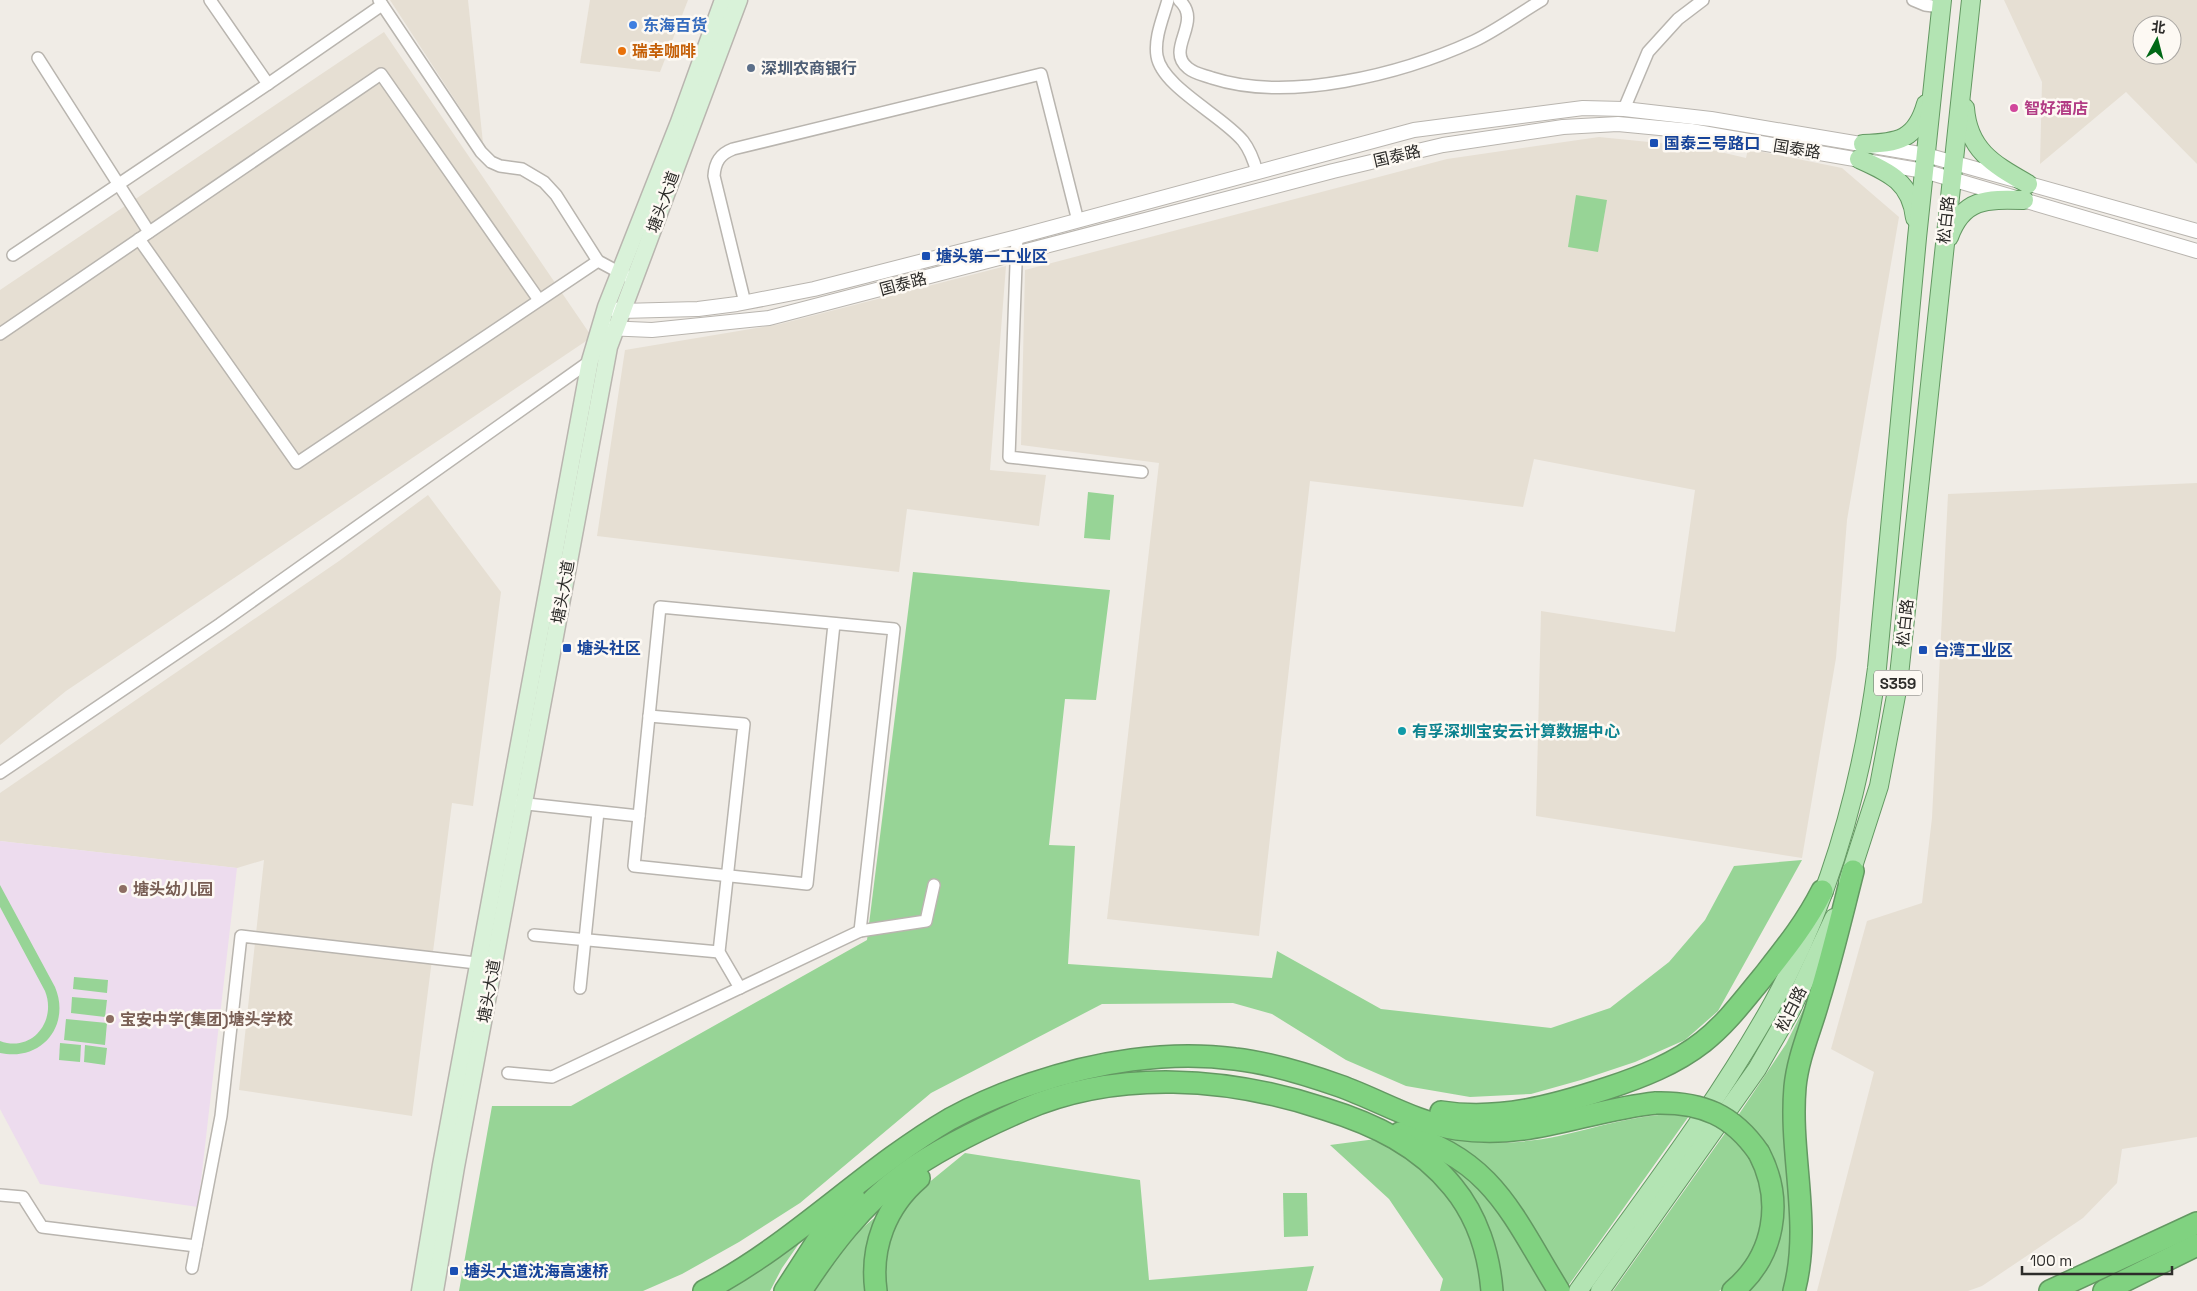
<svg xmlns="http://www.w3.org/2000/svg" width="2197" height="1291" font-family="'Space Grotesk','Noto Sans SC',sans-serif">
  <style>
    .built { fill: #e6dfd3; fill-rule: evenodd }
    .education { fill: #eddcee }
    .green { fill: #97d496 }
    .lines { fill: none; stroke-linecap: round; stroke-linejoin: round }
    .minor-casing { stroke: #b9b5af; stroke-width: 14 }
    .tertiary-casing { stroke: #b9b5af; stroke-width: 16 }
    .secondary-casing { stroke: #b9b5af; stroke-width: 19 }
    .primary-casing { stroke: #639862; stroke-width: 20 }
    .motorway-casing { stroke: #639862; stroke-width: 24 }
    .minor { stroke: #fff; stroke-width: 11 }
    .tertiary { stroke: #fff; stroke-width: 14 }
    .secondary { stroke: #d9f2d9; stroke-width: 16 }
    .primary { stroke: #b3e4b3; stroke-width: 18 }
    .motorway { stroke: #80d280; stroke-width: 21 }
    .motorway-bridge-casing { stroke: #639862; stroke-width: 24; stroke-linecap: butt }
    .motorway-bridge { stroke: #80d280; stroke-width: 21 }
    .shop-dot { fill: #3f7fe0; stroke: #fdf9f3; stroke-width: 2 }
    .food-dot { fill: #e8710a; stroke: #fdf9f3; stroke-width: 2 }
    .service-dot { fill: #5c6f8a; stroke: #fdf9f3; stroke-width: 2 }
    .hotel-dot { fill: #d1479c; stroke: #fdf9f3; stroke-width: 2 }
    .transit-dot { fill: #1a4fb4; stroke: #fdf9f3; stroke-width: 2 }
    .culture-dot { fill: #0f9aa8; stroke: #fdf9f3; stroke-width: 2 }
    .education-dot { fill: #8d6e63; stroke: #fdf9f3; stroke-width: 2 }
    .labels { text-anchor: middle; dominant-baseline: central; stroke-width: 5; stroke-linejoin: round; paint-order: stroke }
    .shield { fill: #fdf9f3; stroke: #6b6a66; stroke-width: 1 }
    .shield-label { font-size: 15px; font-weight: bold; fill: #2d2c2a }
    .shop-label { font-size: 16px; font-weight: bold; fill: #366cbe; stroke: #fdf9f3; text-anchor: start }
    .food-label { font-size: 16px; font-weight: bold; fill: #c56008; stroke: #fdf9f3; text-anchor: start }
    .service-label { font-size: 16px; font-weight: bold; fill: #4e5e75; stroke: #fdf9f3; text-anchor: start }
    .hotel-label { font-size: 16px; font-weight: bold; fill: #b23c85; stroke: #fdf9f3; text-anchor: start }
    .transit-label { font-size: 16px; font-weight: bold; fill: #164399; stroke: #fdf9f3; text-anchor: start }
    .street-label { font-size: 16px; fill: #2d2c2a; stroke: #fdf9f3 }
    .culture-label { font-size: 16px; font-weight: bold; fill: #0d838f; stroke: #fdf9f3; text-anchor: start }
    .education-label { font-size: 16px; font-weight: bold; fill: #785e54; stroke: #fdf9f3; text-anchor: start }
  </style>
  <rect width="100%" height="100%" fill="#f0ece6"/>
  <g class="built">
    <polygon points="390,0 468,0 483,143"/>
    <polygon points="590,0 688,0 660,72 580,63"/>
    <path d="M2004,0H2197V164L2126,92L2040,164L2042,82ZM2142,25H2172V55H2142Z"/>
    <polygon points="384,32 592,337 66,691 0,745 0,290"/>
    <polygon points="1599,137 1699,147 1746,158 1748,149 1842,168 1899,217 1847,520 1836,658 1802,858 1536,816 1541,611 1675,632 1695,490 1534,459 1523,507 1310,481 1259,936 1107,919 1159,463 1021,445 1025,270 1447,159"/>
    <polygon points="1006,266 990,470 1046,475 1039,526 907,509 899,572 597,536 625,350 780,324"/>
    <polygon points="2197,483 2197,1137 2122,1149 2117,1183 2083,1218 1982,1286 1968,1291 1817,1291 1874,1072 1831,1049 1867,921 1922,903 1932,818 1948,494"/>
    <polygon points="428,495 501,592 473,806 452,803 412,1116 239,1090 264,860 237,868 0,841 0,793 339,561"/>
  </g>
  <polygon class="education" points="0,841 237,868 198,1207 40,1184 0,1109"/>
  <g class="green">
    <polygon points="1576,195 1607,200 1598,252 1568,247"/>
    <polygon points="1088,492 1114,495 1110,540 1084,538"/>
    <polygon points="913,572 1110,590 1096,700 1065,699 1049,845 1075,846 1068,964 1272,978 1277,951 1381,1009 1551,1028 1610,1008 1669,962 1705,920 1734,866 1802,860 1718,1011 1685,1040 1635,1062 1581,1080 1531,1094 1470,1097 1406,1086 1346,1060 1272,1014 1233,1003 1102,1004 931,1093 800,1203 739,1242 682,1274 643,1291 459,1291 492,1106 571,1106 867,940"/>
    <path d="M0,885L55,987C71,1025 42,1062 0,1053V1041C32,1053 57,1021 45,991L0,907Z"/>
    <polygon points="1820,976 1801,1029 1794,1233 1786,1291 1744,1291 1780,1226 1737,1117 1786,1044"/>
    <polygon points="74,977 108,980 107,993 73,989"/>
    <polygon points="72,997 107,1000 105,1017 71,1013"/>
    <polygon points="66,1019 107,1023 105,1045 64,1040"/>
    <polygon points="60,1043 81,1045 80,1062 59,1060"/>
    <polygon points="85,1045 107,1048 105,1065 84,1062"/>
    <path d="M1676,1114L1689,1116L1566,1289C1534,1229 1505,1166 1440,1136C1479,1146 1520,1144 1559,1136C1598,1127 1635,1115 1676,1114Z"/>
    <polygon points="1728,1129 1753,1156 1767,1203 1760,1242 1729,1284 1719,1291 1613,1291"/>
    <path d="M1376,1139C1441,1171 1473,1220 1482,1291H1440L1443,1279L1389,1199L1330,1145Z"/>
    <polygon points="965,1153 1140,1180 1149,1280 1314,1266 1307,1291 885,1291 884,1266 892,1230 910,1198"/>
    <polygon points="1442,1159 1473,1181 1497,1209 1549,1291 1501,1291"/>
    <polygon points="1283,1193 1307,1193 1308,1236 1284,1237"/>
    <path d="M880,1213C870,1239 862,1263 865,1291H810L852,1237Z"/>
    <polygon points="805,1235 782,1268 770,1291 722,1291"/>
  </g>
  <g class="lines">
    <g class="minor-casing">
      <g id="minor">
        <polyline points="210,0 268,84"/>
        <polyline points="379,0 481,152 491,162 500,166 522,169 544,182 556,195 598,261 626,276"/>
        <path d="M1168,0C1163,18 1154,38 1157,56C1162,87 1223,116 1243,141C1250,150 1254,161 1257,172"/>
        <path d="M1179,0C1204,22 1164,49 1188,68C1195,74 1204,75 1212,78C1289,103 1402,74 1474,41C1497,30 1520,13 1542,0"/>
        <polyline points="1913,0 1925,5 1941,7"/>
        <polyline points="38,58 149,232"/>
        <polyline points="1624,109 1648,52 1678,19 1703,0"/>
        <polyline points="1017,237 1009,457 1142,472"/>
        <polyline points="139,239 297,463 598,261"/>
        <polyline points="13,255 268,84 382,5"/>
        <path d="M745,303L714,176C715,162 720,154 733,149L1041,74L1078,221"/>
        <polyline points="0,334 381,74 539,300"/>
        <polyline points="834,624 807,884 634,866 660,607 894,629 860,931"/>
        <polyline points="649,716 744,724 719,952 740,988"/>
        <polyline points="0,773 220,624 593,359"/>
        <polyline points="518,803 639,816"/>
        <polyline points="534,935 719,952"/>
        <polyline points="580,988 598,812"/>
        <polyline points="508,1073 552,1077 860,931 926,921 934,885"/>
        <polyline points="0,1195 23,1197 42,1227 196,1246"/>
        <polyline points="192,1268 221,1116 241,936 485,964"/>
      </g>
    </g>
    <g class="tertiary-casing">
      <g id="tertiary">
        <polyline points="613,309 621,311 698,309 737,304 814,289 1017,237 1414,130 1583,108 1624,109 1711,119 1926,155 2197,231"/>
        <polyline points="605,328 652,330 769,318 1333,171 1443,145 1563,127 1618,124 1691,131 1924,171 2197,251"/>
      </g>
    </g>
    <g class="secondary-casing">
      <g id="secondary">
        <polyline points="420,1291 441,1165 590,361 606,307 679,122 723,0"/>
        <polyline points="435,1291 456,1167 609,347 739,0"/>
      </g>
    </g>
    <g class="primary-casing">
      <g id="primary">
        <path d="M1965,108C1968,151 1995,165 2028,184"/>
        <path d="M1863,144C1898,143 1916,140 1926,104"/>
        <path d="M1859,159C1890,173 1911,182 1915,218"/>
        <path d="M1949,237C1963,198 1987,199 2024,200"/>
        <polyline points="1848,882 1879,786 1898,685 1971,0"/>
        <path d="M1578,1291C1645,1197 1717,1104 1773,1003C1830,900 1862,783 1877,668L1917,238L1942,0"/>
        <polyline points="1600,1291 1757,1069 1791,1010 1834,918"/>
      </g>
    </g>
    <g class="motorway-casing">
      <g id="motorway">
        <path d="M1441,1112C1499,1121 1553,1106 1608,1088C1641,1077 1675,1064 1703,1042C1726,1024 1743,1001 1762,978C1784,950 1806,923 1822,891"/>
        <path d="M1400,1133C1493,1158 1513,1217 1559,1291"/>
        <path d="M704,1291C793,1245 864,1169 950,1119C976,1105 1004,1093 1031,1084C1095,1062 1168,1050 1235,1059C1271,1063 1306,1074 1340,1086C1379,1100 1416,1123 1457,1129C1531,1140 1586,1110 1656,1103"/>
        <polyline points="785,1291 818,1240 854,1197"/>
        <path d="M801,1291C829,1248 862,1204 904,1174C938,1149 984,1127 1023,1110C1118,1069 1228,1077 1325,1109C1374,1124 1420,1146 1453,1187C1477,1216 1489,1254 1492,1291"/>
        <path d="M876,1291C870,1247 886,1206 919,1178"/>
        <path d="M1733,1291C1775,1256 1784,1201 1759,1153"/>
        <path d="M1794,1291C1812,1224 1789,1155 1795,1087C1798,1056 1811,1029 1819,999C1832,957 1842,914 1853,871"/>
        <polyline points="2050,1291 2197,1223"/>
        <polyline points="2104,1291 2197,1245"/>
      </g>
    </g>
    <use href="#minor" class="minor"/>
    <use href="#tertiary" class="tertiary"/>
    <use href="#secondary" class="secondary"/>
    <use href="#primary" class="primary"/>
    <use href="#motorway" class="motorway"/>
    <g class="motorway-bridge-casing">
      <path id="motorway-bridge" d="M1656,1103C1702,1102 1733,1115 1759,1153"/>
    </g>
    <use href="#motorway-bridge" class="motorway-bridge"/>
  </g>
  <circle class="shop-dot" cx="633" cy="25" r="5"/>
  <circle class="food-dot" cx="622" cy="51" r="5"/>
  <circle class="service-dot" cx="751" cy="68" r="5"/>
  <circle class="hotel-dot" cx="2014" cy="108" r="5"/>
  <g class="transit-dot">
    <rect x="1649" y="138" width="10" height="10" rx="2.5"/>
    <rect x="921" y="251" width="10" height="10" rx="2.5"/>
    <rect x="562" y="643" width="10" height="10" rx="2.5"/>
    <rect x="1918" y="645" width="10" height="10" rx="2.5"/>
    <rect x="449" y="1266" width="10" height="10" rx="2.5"/>
  </g>
  <circle class="culture-dot" cx="1402" cy="731" r="5"/>
  <g class="education-dot">
    <circle cx="123" cy="889" r="5"/>
    <circle cx="110" cy="1019" r="5"/>
  </g>
  <g class="labels">
    <rect class="shield" x="1874" y="670.5" width="48" height="25" rx="4"/>
    <g class="shield-label">
      <text x="1898" y="683">S359</text>
    </g>
    <g class="shop-label">
      <text x="643" y="25">东海百货</text>
    </g>
    <g class="food-label">
      <text x="632" y="51">瑞幸咖啡</text>
    </g>
    <g class="service-label">
      <text x="761" y="68">深圳农商银行</text>
    </g>
    <g class="hotel-label">
      <text x="2024" y="108">智好酒店</text>
    </g>
    <g class="transit-label">
      <text x="1664" y="143">国泰三号路口</text>
      <text x="936" y="256">塘头第一工业区</text>
      <text x="577" y="648">塘头社区</text>
      <text x="1933" y="650">台湾工业区</text>
      <text x="464" y="1271">塘头大道沈海高速桥</text>
    </g>
    <g class="street-label">
      <text transform="translate(1797 149) rotate(9)">国泰路</text>
      <text transform="translate(1397 156) rotate(-13)">国泰路</text>
      <text transform="translate(663 202) rotate(-70)">塘头大道</text>
      <text transform="translate(1946 220) rotate(-84)">松白路</text>
      <text transform="translate(903 284) rotate(-15)">国泰路</text>
      <text transform="translate(563 592) rotate(-80)">塘头大道</text>
      <text transform="translate(1905 623) rotate(-84)">松白路</text>
      <text transform="translate(489 991) rotate(-80)">塘头大道</text>
      <text transform="translate(1791 1009) rotate(-63)">松白路</text>
    </g>
    <g class="culture-label">
      <text x="1412" y="731">有孚深圳宝安云计算数据中心</text>
    </g>
    <g class="education-label">
      <text x="133" y="889">塘头幼儿园</text>
      <text x="120" y="1019">宝安中学(集团)塘头学校</text>
    </g>
  </g>
  <g transform="translate(2157 40) rotate(7)"><circle r="24" fill="#fdf9f3" stroke="#aaa7a3"/>
  <path d="M0-4L9 19L0 12L-9 19Z" fill="#006815"/>
  <text y="-8" font-size="14" font-weight="bold" text-anchor="middle" fill="#2d2c2a">北</text>
  </g>
  <path d="M2022 1266v8h150v-8" fill="none" stroke="#2d2c2a" stroke-width="2.5"/>
  <text x="2030" y="1266" font-size="15" fill="#2d2c2a" stroke="#fdf9f3" stroke-width="4" paint-order="stroke">100 m</text>
</svg>
